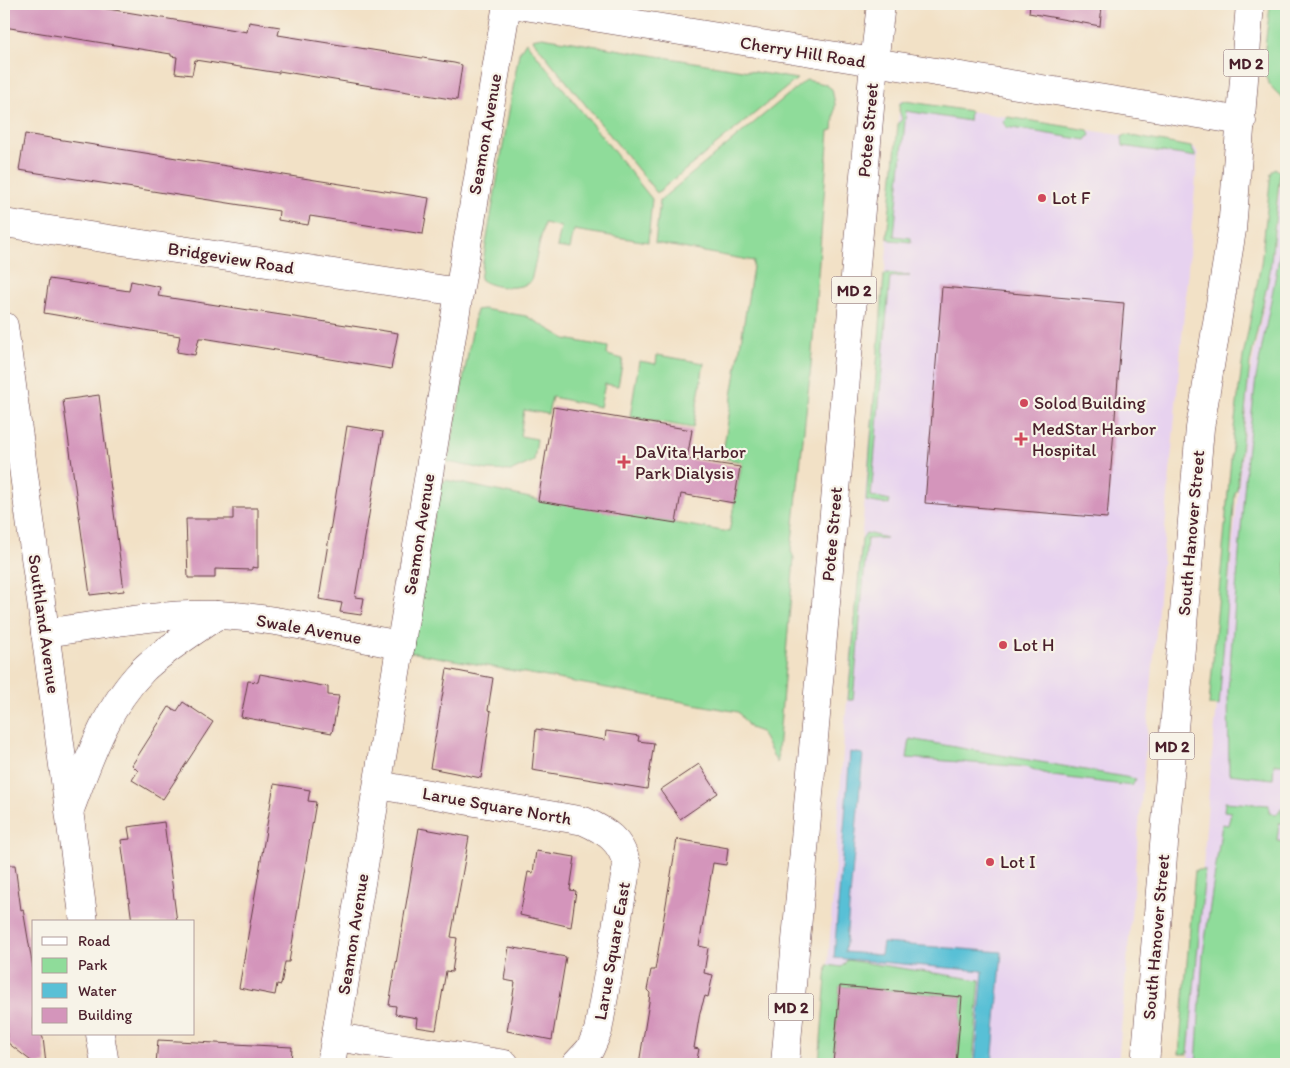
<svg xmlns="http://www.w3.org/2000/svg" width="1290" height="1068" font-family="Itim,sans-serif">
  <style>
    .built { fill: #e7d2ef }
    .green { fill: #8fdc9a; stroke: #6c7e62 }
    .water { fill: #59c0d6; stroke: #527080 }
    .building { fill: #d495bb }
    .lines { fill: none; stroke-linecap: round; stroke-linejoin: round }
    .minor-casing { stroke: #633c42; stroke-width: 29 }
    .major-casing { stroke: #633c42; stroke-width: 29 }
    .minor { stroke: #fff; stroke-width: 28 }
    .major { stroke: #fff; stroke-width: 28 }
    .poi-dot { fill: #d1495b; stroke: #f7f3e8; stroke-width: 2 }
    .labels { text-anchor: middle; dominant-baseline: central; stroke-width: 4.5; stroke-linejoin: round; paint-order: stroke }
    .shield { fill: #f7f3e8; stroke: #7e5f64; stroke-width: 1 }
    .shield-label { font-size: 16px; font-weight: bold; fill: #4a1f2b }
    .street-label { font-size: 18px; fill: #4a1f2b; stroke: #f7f3e8 }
    .poi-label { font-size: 18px; fill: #4a1f2b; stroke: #f7f3e8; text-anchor: start }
  </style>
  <rect width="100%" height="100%" fill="#f7f3e8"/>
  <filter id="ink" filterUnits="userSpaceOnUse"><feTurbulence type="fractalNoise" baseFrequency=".02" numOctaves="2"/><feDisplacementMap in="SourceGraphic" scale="10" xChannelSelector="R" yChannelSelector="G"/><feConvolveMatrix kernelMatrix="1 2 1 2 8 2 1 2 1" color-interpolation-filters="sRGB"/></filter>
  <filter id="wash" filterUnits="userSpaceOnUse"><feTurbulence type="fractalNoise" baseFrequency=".0096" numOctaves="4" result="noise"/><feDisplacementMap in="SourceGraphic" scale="20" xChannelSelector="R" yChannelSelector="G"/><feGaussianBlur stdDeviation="1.12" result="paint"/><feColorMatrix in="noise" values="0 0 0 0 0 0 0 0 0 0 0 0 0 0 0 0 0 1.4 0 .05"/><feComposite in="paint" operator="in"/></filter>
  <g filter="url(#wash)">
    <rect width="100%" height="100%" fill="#f2e1c6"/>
    <g class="built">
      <polygon points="900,100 1194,147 1198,154 1118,1064 971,1064 977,987 828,965 845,724"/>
      <polygon points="1286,134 1286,1064 1188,1064 1210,776 1249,379 1270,273"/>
    </g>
    <g class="green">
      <path d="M1270,4H1286V100C1279,95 1271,88 1267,80C1260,64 1269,22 1270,4Z"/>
      <polygon points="542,37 797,79 657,193 532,39"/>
      <path d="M526,42L652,199L648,242L574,230L570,249L557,247L561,227L544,223L531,281C520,291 491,288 480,279L519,53Z"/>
      <polygon points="806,80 825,84 832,89 835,104 833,130 829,131 811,365 791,551 794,558 777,763 761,732 750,728 738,712 410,652 440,484 446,480 539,500 729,532 742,462 722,458 754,261 655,243 660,200"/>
      <polygon points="905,101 970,111 969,121 906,111 894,236 911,238 911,242 891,240 887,237 898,124 902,119 899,110 900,103"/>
      <polygon points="1008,117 1088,130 1090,135 1086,140 1006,127 1003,122"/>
      <polygon points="1126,135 1191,147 1196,157 1123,146 1122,137"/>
      <polygon points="1275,168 1280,172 1270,271 1250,363 1237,490 1235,493 1219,706 1209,705 1233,436 1243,357 1261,264 1271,173"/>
      <polygon points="1286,183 1286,744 1284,764 1274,764 1273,779 1229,774 1228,690 1247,455 1256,378 1279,258"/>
      <polygon points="887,273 910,276 890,277 871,496 890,500 889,505 866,501 884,275"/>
      <polygon points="483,309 526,316 566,339 608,347 607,355 623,359 618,386 605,384 600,407 552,397 548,414 524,410 520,436 537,439 534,461 512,471 488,470 448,462 476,310"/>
      <polygon points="657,355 704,363 693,428 630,417 639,361 656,364"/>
      <polygon points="866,533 886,538 867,539 853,700 848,700 862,539"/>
      <polygon points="910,739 1136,779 1132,786 1053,776 1026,767 907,758"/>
      <polygon points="1225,802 1269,805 1269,813 1277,814 1281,808 1284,823 1279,823 1277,841 1286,842 1286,1064 1196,1064 1203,954 1222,824 1228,825 1231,812 1224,811"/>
      <polygon points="1195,870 1205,870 1188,1054 1179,1054"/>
      <polygon points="847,960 980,980 973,1064 957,1064 962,997 840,986 833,1064 819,1064 827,965 842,967"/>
    </g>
    <polygon class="water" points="850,752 863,754 845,952 881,955 883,943 1002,952 992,1064 975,1064 983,971 834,958"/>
    <g id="blocks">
      <g class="building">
        <polygon points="8,4 78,4 247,32 249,22 280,27 278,35 454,63 462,65 457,100 279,71 279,73 195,60 192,75 175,73 177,57 171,56 171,54 4,27"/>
        <polygon points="1030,4 1102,4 1100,26 1029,13"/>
        <polygon points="25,134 429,198 423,234 310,216 308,225 278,220 279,211 19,170"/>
        <polygon points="49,279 129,291 131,281 160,287 158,296 398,333 391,369 203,338 199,338 195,355 177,352 180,336 44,313"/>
        <polygon points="942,287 1124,303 1107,518 925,503"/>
        <polygon points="99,395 124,591 90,595 63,400"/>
        <polygon points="553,407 692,430 687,459 740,467 734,503 681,494 676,523 538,501"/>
        <polygon points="347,426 383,432 355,597 364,598 361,615 340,612 342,603 319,599"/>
        <polygon points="233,508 258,508 258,568 252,567 252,570 215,569 215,578 188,578 186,519 233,519"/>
        <polygon points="447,669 493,678 488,710 491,711 481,778 430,768"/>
        <polygon points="260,674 328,687 328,695 339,696 332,733 241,717 248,681 258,682"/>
        <polygon points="183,702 213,722 163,799 132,780 138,771 132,765 169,707 177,711"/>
        <polygon points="536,729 605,740 606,731 639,736 638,741 654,743 647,789 532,770"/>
        <polygon points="699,764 718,793 680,819 660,790"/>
        <polygon points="274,784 310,790 308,801 316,802 289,962 285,962 281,985 277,984 275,995 239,988"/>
        <polygon points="164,822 177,922 132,922 121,840 130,839 128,827"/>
        <polygon points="419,828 469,837 451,937 457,938 452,972 446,971 436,1030 416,1027 417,1018 395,1014 396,1006 389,1005"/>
        <polygon points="677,839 728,848 726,865 713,863 699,946 708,948 704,973 713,975 708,997 705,996 700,1012 694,1048 699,1049 696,1064 639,1064 649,1002 650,993 647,990 651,970 655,970"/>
        <polygon points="536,851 575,857 570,890 576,891 571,927 520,915 528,872 533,873"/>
        <polygon points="4,865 15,865 21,910 23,909 34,974 34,1034 41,1034 43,1038 46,1064 35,1064 8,1043 4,1014"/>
        <polygon points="509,947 566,957 552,1040 507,1031 515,982 504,980"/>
        <polygon points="840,986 962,997 956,1064 833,1064"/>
        <polygon points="158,1040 292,1047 291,1064 156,1064"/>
      </g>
    </g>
  </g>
  <g filter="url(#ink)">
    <use href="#blocks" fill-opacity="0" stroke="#633c42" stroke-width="1"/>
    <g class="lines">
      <g class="minor-casing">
        <g id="minor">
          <polyline points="512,4 1242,121"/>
          <polyline points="4,223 459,292"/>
          <polyline points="4,326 84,922"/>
          <path d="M45,633C101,625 159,613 216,615C278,617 340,635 401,645"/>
          <path d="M378,785L584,821C606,831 621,840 627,865L598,1031L590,1049L576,1064"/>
          <path d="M71,807C89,759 106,708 143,670C162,651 194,632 217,615"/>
          <polyline points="100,1034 105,1064"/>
          <polyline points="336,1037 505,1064"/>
          <polyline points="331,1064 507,4"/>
        </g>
      </g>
      <g class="major-casing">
        <g id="major">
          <polyline points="785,1064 874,63 881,4"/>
          <polyline points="1145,1064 1200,428 1232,230 1250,4"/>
        </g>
      </g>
      <use href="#minor" class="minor"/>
      <use href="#major" class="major"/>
    </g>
  </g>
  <g class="poi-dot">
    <circle cx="1042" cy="198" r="5"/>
    <circle cx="1024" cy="403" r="5"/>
    <path d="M1018.5 431.5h5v5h5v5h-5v5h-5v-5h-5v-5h5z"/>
    <path d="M621.5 454.5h5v5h5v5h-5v5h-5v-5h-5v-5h5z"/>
    <circle cx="1003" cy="645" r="5"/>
    <circle cx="990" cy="862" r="5"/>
  </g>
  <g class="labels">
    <g class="shield">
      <rect x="1223.5" y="49.5" width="45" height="27" rx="4"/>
      <rect x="831.5" y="276.5" width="45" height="27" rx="4"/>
      <rect x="1149.5" y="732.5" width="45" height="27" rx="4"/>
      <rect x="768.5" y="993.5" width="45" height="27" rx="4"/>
    </g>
    <g class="shield-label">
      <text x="1246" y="63">MD 2</text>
      <text x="854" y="290">MD 2</text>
      <text x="1172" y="746">MD 2</text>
      <text x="791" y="1007">MD 2</text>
    </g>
    <g class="street-label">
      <text transform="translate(803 52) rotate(9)">Cherry Hill Road</text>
      <text transform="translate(868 130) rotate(-85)">Potee Street</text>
      <text transform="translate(485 134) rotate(-80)">Seamon Avenue</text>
      <text transform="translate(231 258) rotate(9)">Bridgeview Road</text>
      <text transform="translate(1191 533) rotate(-85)">South Hanover Street</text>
      <text transform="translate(419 534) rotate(-81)">Seamon Avenue</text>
      <text transform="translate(832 534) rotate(-85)">Potee Street</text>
      <text transform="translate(44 624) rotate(82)">Southland Avenue</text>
      <text transform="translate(309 629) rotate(10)">Swale Avenue</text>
      <text transform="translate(497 806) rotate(10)">Larue Square North</text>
      <text transform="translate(353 934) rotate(-81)">Seamon Avenue</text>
      <text transform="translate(1156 937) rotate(-85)">South Hanover Street</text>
      <text transform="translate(612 951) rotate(-80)">Larue Square East</text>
    </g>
    <g class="poi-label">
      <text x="1052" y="198">Lot F</text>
      <text x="1034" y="403">Solod Building</text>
      <text x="1032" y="429">MedStar Harbor<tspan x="1032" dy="21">Hospital</tspan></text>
      <text x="635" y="452">DaVita Harbor<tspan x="635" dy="21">Park Dialysis</tspan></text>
      <text x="1013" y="645">Lot H</text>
      <text x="1000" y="862">Lot I</text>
    </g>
  </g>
  <rect width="1290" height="1068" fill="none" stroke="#f7f3e8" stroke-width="20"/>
  <rect x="32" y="920" width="162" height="115" fill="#f7f3e8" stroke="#b29e9c"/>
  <rect x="42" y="937" width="25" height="8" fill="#ffffff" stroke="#b29e9c"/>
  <text x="78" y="946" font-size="15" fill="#4a1f2b">Road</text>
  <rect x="42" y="958" width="25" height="15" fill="#8fdc9a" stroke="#b29e9c"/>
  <text x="78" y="970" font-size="15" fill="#4a1f2b">Park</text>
  <rect x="42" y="983" width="25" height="15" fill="#59c0d6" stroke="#b29e9c"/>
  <text x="78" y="996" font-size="15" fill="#4a1f2b">Water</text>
  <rect x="42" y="1008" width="25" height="15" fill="#d495bb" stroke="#b29e9c"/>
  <text x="78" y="1020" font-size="15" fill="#4a1f2b">Building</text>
</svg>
